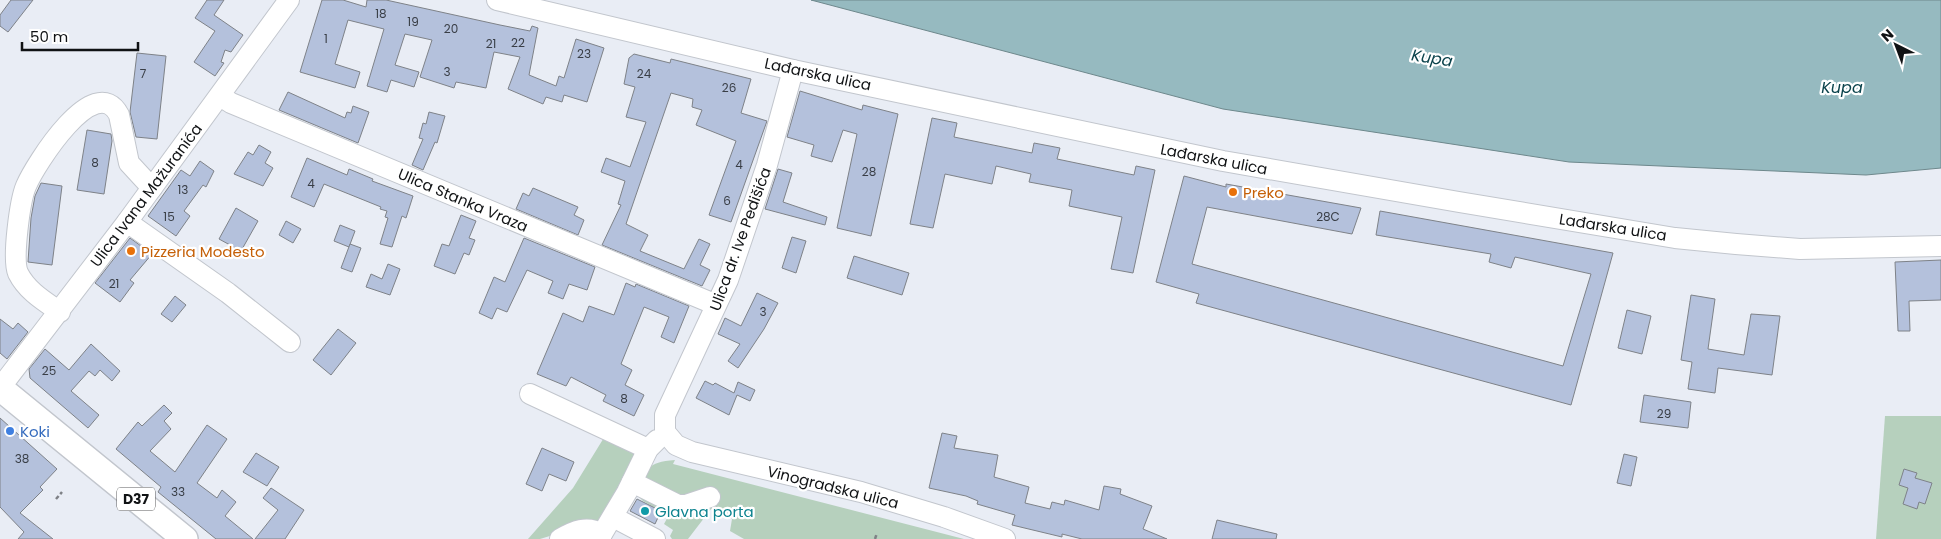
<svg xmlns="http://www.w3.org/2000/svg" width="1941" height="539" font-family="Poppins,sans-serif">
  <style>
    .green { fill: #b6d0bd }
    .water { fill: #96bac0; stroke: #6e888c }
    .building { fill: #b4c1dc; stroke: #7e8288 }
    .lines { fill: none; stroke-linecap: round; stroke-linejoin: round }
    .minor-casing { stroke: #c2c6cd; stroke-width: 22 }
    .major-casing { stroke: #c2c6cd; stroke-width: 28 }
    .path { stroke: #7e8186; stroke-width: 2.5; stroke-dasharray: 4 2.5; stroke-linecap: butt }
    .minor { stroke: #fff; stroke-width: 20 }
    .major { stroke: #fff; stroke-width: 25 }
    .food-dot { fill: #e8710a; stroke: #fff; stroke-width: 2 }
    .shop-dot { fill: #3f7fe0; stroke: #fff; stroke-width: 2 }
    .culture-dot { fill: #0f9aa8; stroke: #fff; stroke-width: 2 }
    .labels { text-anchor: middle; dominant-baseline: central; stroke-width: 4.5; stroke-linejoin: round; paint-order: stroke }
    .number-label { font-size: 12px; fill: #393e46 }
    .shield { fill: #fff; stroke: #58595a; stroke-width: 1 }
    .shield-label { font-size: 14px; font-weight: bold; fill: #101214 }
    .street-label { font-size: 15px; fill: #101214; stroke: #fff }
    .food-label { font-size: 15px; fill: #c56008; stroke: #fff; text-anchor: start }
    .shop-label { font-size: 15px; fill: #366cbe; stroke: #fff; text-anchor: start }
    .culture-label { font-size: 15px; fill: #0d838f; stroke: #fff; text-anchor: start }
    .water-label { font-size: 16px; font-style: italic; fill: #0b434c; stroke: #fff }
  </style>
  <rect width="100%" height="100%" fill="#e9edf5"/>
  <g class="green">
    <polygon points="1885,416 1941,416 1941,539 1876,539"/>
    <polygon points="605,436 639,451 605,519 540,539 528,539 573,488"/>
    <path d="M675,460L673,464L964,539H744L730,531L732,519C726,511 721,506 711,509L688,539H672L670,536L673,530L664,524L670,513L665,509L662,515L661,511L643,501L635,493C648,469 646,462 675,460Z"/>
  </g>
  <polygon class="water" points="811,0 1941,0 1941,168 1866,175 1569,162 1223,109"/>
  <g class="building">
    <polygon points="11,0 33,0 8,32 0,26 0,15"/>
    <polygon points="207,0 224,0 214,15 243,35 231,52 225,50 221,62 224,63 215,76 194,62 215,31 195,18"/>
    <polygon points="322,0 343,0 366,7 367,0 386,0 500,25 530,31 532,26 538,28 529,75 556,86 559,76 564,78 576,39 604,48 587,102 564,95 562,102 546,97 543,104 508,89 520,57 494,52 486,88 456,82 454,88 420,77 432,40 405,34 395,65 419,72 414,87 391,80 387,92 367,86 384,29 348,20 335,64 360,72 355,88 300,72"/>
    <polygon points="137,53 166,56 157,139 136,137 130,112"/>
    <polygon points="634,54 670,63 671,59 751,79 741,113 767,121 731,222 709,215 736,141 696,125 702,110 692,107 693,99 671,93 626,224 648,235 640,251 684,269 699,239 710,244 700,265 710,270 702,286 602,245 621,205 618,204 625,181 601,172 606,158 630,167 646,122 626,117 635,87 624,84 629,58"/>
    <polygon points="800,91 862,110 863,105 898,114 871,236 837,228 857,134 843,130 832,162 811,156 814,145 787,137"/>
    <polygon points="288,92 345,118 347,112 351,113 353,106 369,112 358,143 279,110"/>
    <polygon points="429,112 445,116 437,143 435,142 423,170 412,165 423,139 419,138 423,123 426,124"/>
    <polygon points="932,118 957,123 954,137 1032,153 1034,143 1060,148 1057,159 1134,175 1136,166 1155,170 1133,273 1111,269 1122,217 1069,206 1072,190 1029,182 1031,174 996,166 992,184 945,174 933,228 910,224"/>
    <polygon points="87,130 111,134 112,141 104,194 77,190"/>
    <polygon points="259,145 271,152 265,163 273,168 263,186 234,174 248,152 253,155"/>
    <polygon points="307,158 347,175 349,169 373,179 372,181 413,196 406,218 402,216 392,247 380,244 388,218 385,217 387,211 380,209 381,207 324,184 314,207 291,197"/>
    <polygon points="200,161 214,171 206,187 203,185 184,211 190,216 176,236 148,216 181,170 190,176"/>
    <polygon points="778,169 792,173 783,202 827,217 825,225 765,209"/>
    <polygon points="1184,176 1226,187 1226,184 1361,208 1352,234 1207,207 1192,264 1563,366 1591,274 1515,257 1511,268 1489,262 1491,254 1376,235 1380,211 1613,253 1571,405 1196,303 1199,294 1156,282"/>
    <polygon points="41,183 62,186 52,265 28,262 31,218 35,196"/>
    <polygon points="533,188 578,207 574,215 584,220 578,235 516,209 523,193 529,196"/>
    <polygon points="236,208 258,221 241,251 219,239"/>
    <polygon points="461,215 476,221 469,238 475,240 469,255 464,253 455,274 434,266 442,244 449,246"/>
    <polygon points="286,221 301,229 293,243 279,235"/>
    <polygon points="340,225 355,231 349,247 334,241"/>
    <polygon points="792,237 806,241 796,273 782,268"/>
    <polygon points="130,238 152,254 130,280 134,283 120,302 95,283"/>
    <polygon points="524,238 595,267 587,290 569,284 563,299 548,293 553,281 527,270 507,312 497,308 492,319 479,313 494,277 505,282"/>
    <polygon points="350,244 361,248 352,272 341,268"/>
    <polygon points="854,256 909,273 902,295 847,278"/>
    <polygon points="1941,260 1941,300 1909,301 1910,331 1898,331 1895,262"/>
    <polygon points="388,264 400,269 390,295 366,287 371,274 382,279"/>
    <polygon points="626,283 635,287 636,284 689,306 674,343 661,337 669,317 644,307 621,364 632,370 625,385 644,395 634,416 603,401 606,395 571,377 566,386 537,374 563,313 583,322 589,306 614,315"/>
    <polygon points="757,293 778,303 764,329 738,368 728,361 740,344 718,334 725,318 741,326"/>
    <polygon points="1691,295 1715,299 1708,349 1744,355 1751,314 1780,316 1772,375 1718,368 1715,393 1688,389 1692,362 1681,360"/>
    <polygon points="175,296 186,305 172,322 161,314"/>
    <polygon points="1627,310 1651,316 1642,354 1618,348"/>
    <polygon points="0,319 13,329 18,323 28,332 7,359 0,353"/>
    <polygon points="338,329 356,343 331,375 313,360"/>
    <polygon points="91,344 120,371 112,381 100,370 95,376 89,371 71,391 99,415 88,428 30,378 29,369 45,349 69,370"/>
    <polygon points="705,381 713,385 715,383 734,393 738,382 755,390 750,401 737,395 729,415 696,398"/>
    <polygon points="1644,395 1691,402 1688,428 1640,422"/>
    <polygon points="164,405 172,413 164,421 171,429 150,451 175,472 207,425 227,439 197,483 217,498 222,490 236,502 225,516 253,539 216,539 158,492 161,487 116,449 138,422 142,426"/>
    <polygon points="0,418 57,469 40,487 43,490 20,513 53,539 18,539 24,532 0,507"/>
    <polygon points="942,433 957,436 954,448 998,455 994,477 1029,487 1025,503 1050,509 1052,502 1064,505 1065,500 1099,510 1104,486 1121,489 1120,494 1152,506 1143,529 1167,539 1082,539 1062,534 1062,537 1012,525 1015,515 977,504 978,501 966,496 929,488"/>
    <polygon points="542,448 574,462 566,481 549,474 542,491 526,484"/>
    <polygon points="256,453 279,467 267,486 243,472"/>
    <polygon points="1624,454 1637,457 1631,486 1617,483"/>
    <polygon points="1904,469 1917,473 1915,478 1932,483 1925,504 1919,502 1917,509 1903,504 1908,488 1899,485"/>
    <polygon points="271,488 304,510 285,539 255,539 278,510 263,498"/>
    <polygon points="637,499 661,511 655,524 630,511"/>
    <polygon points="1217,520 1277,534 1276,539 1212,539"/>
  </g>
  <g class="lines">
    <g class="minor-casing">
      <g id="minor">
        <polyline points="497,0 793,70 1223,161 1459,202 1675,238 1736,244 1800,249 1941,246"/>
        <polyline points="793,70 767,165 728,280 665,415 665,432 676,445 692,452 861,492 944,517 1005,539"/>
        <polyline points="220,96 231,103 707,301"/>
        <polyline points="127,222 228,293 290,342"/>
        <path d="M60,312C44,301 27,291 18,273C12,259 20,200 26,186C35,165 95,69 119,115L129,163L152,188"/>
        <polyline points="0,388 127,222 289,0"/>
        <polyline points="530,394 648,449"/>
        <polyline points="632,482 678,505 686,505 710,497"/>
        <polyline points="613,517 655,539"/>
        <path d="M560,539C574,531 587,525 602,534"/>
        <polyline points="599,539 627,492 648,449 657,440"/>
      </g>
    </g>
    <g class="major-casing">
      <polyline id="major" points="0,388 185,539"/>
    </g>
    <g class="path">
      <polyline points="56,499 62,492"/>
      <polyline points="875,539 877,533"/>
    </g>
    <use href="#minor" class="minor"/>
    <use href="#major" class="major"/>
  </g>
  <g class="food-dot">
    <circle cx="1233" cy="192" r="5"/>
    <circle cx="131" cy="251" r="5"/>
  </g>
  <circle class="shop-dot" cx="10" cy="431" r="5"/>
  <circle class="culture-dot" cx="645" cy="511" r="5"/>
  <g class="labels">
    <g class="number-label">
      <text x="381" y="13">18</text>
      <text x="413" y="21">19</text>
      <text x="451" y="28">20</text>
      <text x="326" y="38">1</text>
      <text x="518" y="42">22</text>
      <text x="491" y="43">21</text>
      <text x="584" y="53">23</text>
      <text x="447" y="71">3</text>
      <text x="143" y="73">7</text>
      <text x="644" y="73">24</text>
      <text x="729" y="87">26</text>
      <text x="95" y="162">8</text>
      <text x="739" y="164">4</text>
      <text x="869" y="171">28</text>
      <text x="311" y="183">4</text>
      <text x="183" y="189">13</text>
      <text x="727" y="200">6</text>
      <text x="169" y="216">15</text>
      <text x="1328" y="216">28C</text>
      <text x="114" y="283">21</text>
      <text x="763" y="311">3</text>
      <text x="49" y="370">25</text>
      <text x="624" y="398">8</text>
      <text x="1664" y="413">29</text>
      <text x="22" y="458">38</text>
      <text x="178" y="491">33</text>
    </g>
    <rect class="shield" x="117" y="487.5" width="38" height="23" rx="4"/>
    <g class="shield-label">
      <text x="136" y="499">D37</text>
    </g>
    <g class="street-label">
      <text transform="translate(818 74) rotate(12)">Lađarska ulica</text>
      <text transform="translate(1214 159) rotate(11)">Lađarska ulica</text>
      <text transform="translate(146 195) rotate(-53)">Ulica Ivana Mažuranića</text>
      <text transform="translate(463 200) rotate(23)">Ulica Stanka Vraza</text>
      <text transform="translate(1613 227) rotate(9)">Lađarska ulica</text>
      <text transform="translate(740 239) rotate(-70)">Ulica dr. Ive Pedišića</text>
      <text transform="translate(833 487) rotate(14)">Vinogradska ulica</text>
    </g>
    <g class="food-label">
      <text x="1243" y="192">Preko</text>
      <text x="141" y="251">Pizzeria Modesto</text>
    </g>
    <g class="shop-label">
      <text x="20" y="431">Koki</text>
    </g>
    <g class="culture-label">
      <text x="655" y="511">Glavna porta</text>
    </g>
    <g class="water-label">
      <text transform="translate(1432 58) rotate(9)">Kupa</text>
      <text x="1842" y="87">Kupa</text>
    </g>
  </g>
  <g transform="translate(1896 45) rotate(318)" stroke="#ffffff" stroke-width="4" paint-order="stroke">
  <path d="M0-4L9 19L0 12L-9 19Z" fill="#101214"/>
  <text y="-8" font-size="14" font-weight="bold" text-anchor="middle" fill="#101214">N</text>
  </g>
  <path d="M22 42v8h116v-8" fill="none" stroke="#101214" stroke-width="2.5"/>
  <text x="30" y="42" font-size="15" fill="#101214" stroke="#ffffff" stroke-width="4" paint-order="stroke">50 m</text>
</svg>
